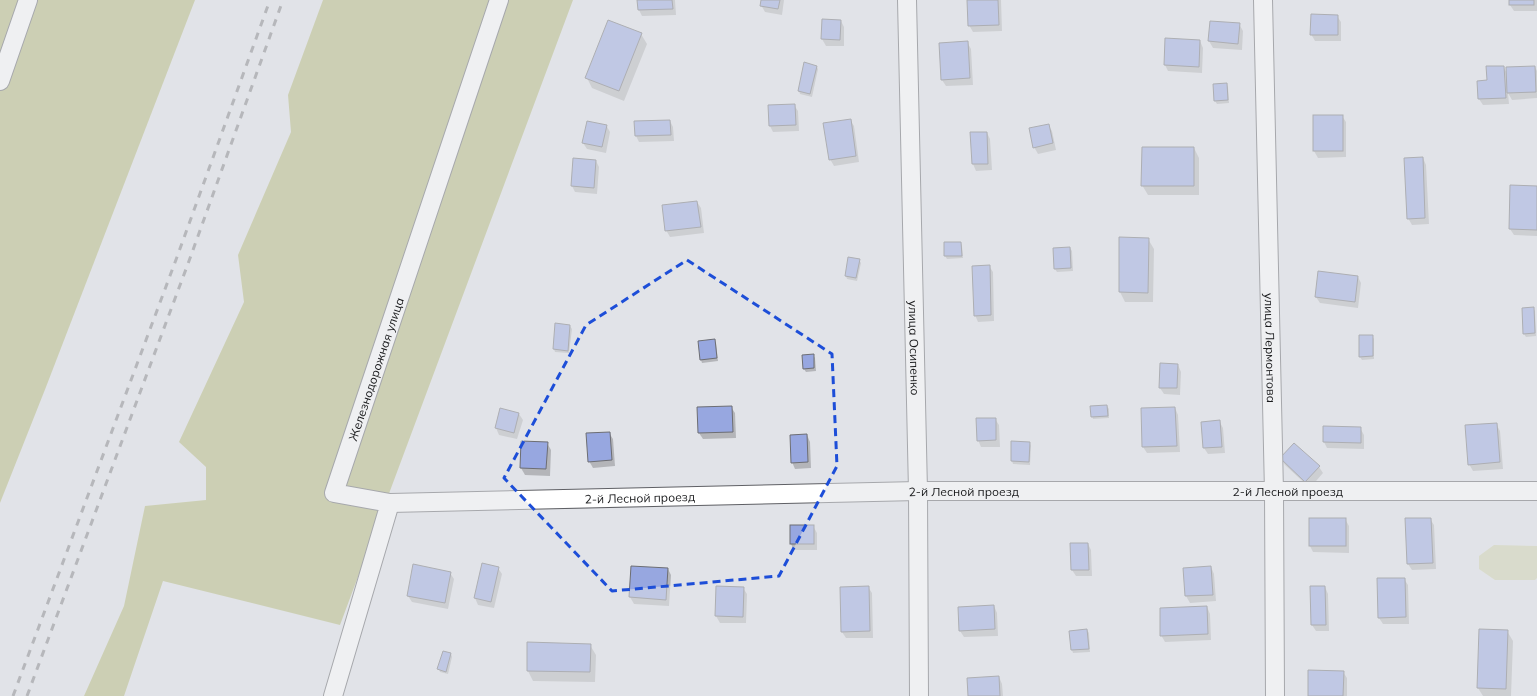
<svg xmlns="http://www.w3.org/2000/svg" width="1537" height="696" font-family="Mulish,sans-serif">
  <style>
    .green { fill: #ced1aa }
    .forest { fill: #b2b777 }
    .shadow { fill: #0003 }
    .building { fill: #97a7e0; stroke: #6d6e73 }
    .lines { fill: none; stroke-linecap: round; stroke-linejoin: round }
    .minor-casing { stroke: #5f6065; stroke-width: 20 }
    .minor { stroke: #fff; stroke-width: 18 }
    .rail { stroke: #818286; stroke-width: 3; stroke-dasharray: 7 7; stroke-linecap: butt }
    .marked { fill: none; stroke: #1d4ed8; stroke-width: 3; stroke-dasharray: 8 5; stroke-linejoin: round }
    .labels { text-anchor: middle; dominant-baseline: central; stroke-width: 3; stroke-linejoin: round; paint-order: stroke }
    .street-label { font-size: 12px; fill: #191a1c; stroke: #eef0f5 }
  </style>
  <rect width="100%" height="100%" fill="#e1e3e8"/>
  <polygon class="green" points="1494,545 1537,546 1537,578 1535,580 1495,580 1479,569 1479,556"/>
  <g class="forest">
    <polygon points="0,0 195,0 46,387 0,503"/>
    <polygon points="323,0 573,0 340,625 163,581 124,696 84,696 124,606 145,506 206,500 206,467 179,442 244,302 238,255 291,132 288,95"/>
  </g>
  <g class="shadow">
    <polygon points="638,0 675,0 676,15 642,16 639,10"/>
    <polygon points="762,0 784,0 782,15 765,12 761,5"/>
    <polygon points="968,0 1001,0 1002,31 973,32 969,25"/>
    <polygon points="1510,0 1537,0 1537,11 1514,11 1510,5"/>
    <polygon points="1337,16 1341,22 1341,41 1315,41 1311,34"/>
    <polygon points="841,21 844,27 844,46 826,46 822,39"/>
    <polygon points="1211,22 1239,24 1243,31 1242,50 1213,48 1209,41"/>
    <polygon points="641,34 647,44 624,101 592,88 587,78"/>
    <polygon points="1200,41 1203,48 1202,73 1168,71 1165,65"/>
    <polygon points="967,42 971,49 973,85 946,86 942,80"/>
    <polygon points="805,64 816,66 818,69 812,97 800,94 799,91"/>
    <polygon points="1503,67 1507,73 1535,67 1537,71 1537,98 1512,100 1508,93 1509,104 1483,105 1479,99 1488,81"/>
    <polygon points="1226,84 1228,87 1229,103 1217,104 1215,101"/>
    <polygon points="794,105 798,111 799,131 773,132 770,126"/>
    <polygon points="1314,116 1342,116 1346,122 1346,157 1318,158 1314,151"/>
    <polygon points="850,120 854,126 859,162 834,166 830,159"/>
    <polygon points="670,121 673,127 674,141 639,142 636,136"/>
    <polygon points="606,125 610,132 606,153 587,149 583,143"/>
    <polygon points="1048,125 1052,131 1056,150 1038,154 1034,147"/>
    <polygon points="971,133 987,133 990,139 992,170 976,171 973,164"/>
    <polygon points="1194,148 1199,158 1199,195 1148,195 1142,185"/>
    <polygon points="1423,158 1426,165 1429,224 1412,225 1408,218"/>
    <polygon points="596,161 599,167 597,194 575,192 572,186"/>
    <polygon points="1537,187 1537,236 1514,235 1510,229"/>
    <polygon points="697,202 701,208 704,233 670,237 666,230"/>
    <polygon points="1120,238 1148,239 1154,249 1153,302 1125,302 1120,292"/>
    <polygon points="961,243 962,246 963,258 947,259 945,256"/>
    <polygon points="1070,248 1072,251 1073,271 1057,272 1055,269"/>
    <polygon points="859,260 861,263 857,281 847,279 846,276"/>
    <polygon points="989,266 993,272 994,321 978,322 975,315"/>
    <polygon points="1358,277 1361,283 1358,308 1320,303 1316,297"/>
    <polygon points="1533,308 1535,311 1536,336 1526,337 1524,334"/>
    <polygon points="570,326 572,329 569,353 555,352 554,349"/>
    <polygon points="1372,336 1374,339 1374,359 1362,360 1360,357"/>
    <polygon points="714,340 716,343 718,361 702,363 701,360"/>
    <polygon points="813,355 815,358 816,371 806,372 804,369"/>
    <polygon points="1178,365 1181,372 1180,395 1164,394 1160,388"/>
    <polygon points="1107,406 1109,409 1109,418 1093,419 1092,416"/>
    <polygon points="731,407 735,413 736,438 703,439 699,433"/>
    <polygon points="1175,408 1178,415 1180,452 1147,453 1143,447"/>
    <polygon points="519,414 523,420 517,439 499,435 496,428"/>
    <polygon points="995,419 999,425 1000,447 981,447 978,440"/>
    <polygon points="1219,421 1223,428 1225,453 1208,454 1204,448"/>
    <polygon points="1496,424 1500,431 1503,469 1473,471 1469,464"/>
    <polygon points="1360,428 1364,435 1364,449 1327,448 1324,442"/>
    <polygon points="609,433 613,439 615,466 593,468 589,461"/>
    <polygon points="807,435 810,442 811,468 795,469 792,462"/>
    <polygon points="522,442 547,443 551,450 550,476 525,475 521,468"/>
    <polygon points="1012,442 1030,443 1031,446 1030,465 1013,464 1012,461"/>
    <polygon points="1281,459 1319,467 1323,473 1310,488 1285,465"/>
    <polygon points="1345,519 1349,526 1349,553 1313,552 1310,546"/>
    <polygon points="1430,519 1434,525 1436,569 1412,570 1408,564"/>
    <polygon points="813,526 817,533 817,550 794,550 791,544"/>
    <polygon points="1088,544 1091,550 1092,576 1076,576 1072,570"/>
    <polygon points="1211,567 1214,574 1216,601 1190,603 1186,596 1184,569"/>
    <polygon points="498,568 502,574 494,608 478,605 475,598"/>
    <polygon points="668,569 671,575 669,606 634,604 630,597"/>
    <polygon points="450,573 454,579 448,609 412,602 408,596"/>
    <polygon points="1404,579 1408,585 1409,624 1383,624 1379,618"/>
    <polygon points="717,587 743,588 747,594 746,623 720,623 716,616"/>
    <polygon points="868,587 872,593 873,638 846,638 842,632"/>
    <polygon points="1325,587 1328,594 1329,631 1316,631 1312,625"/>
    <polygon points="994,606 997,613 998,636 964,637 960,631"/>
    <polygon points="1207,607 1210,614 1211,640 1165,642 1161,635"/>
    <polygon points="1087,630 1089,633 1090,652 1073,653 1072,650"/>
    <polygon points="1507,631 1513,641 1511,696 1483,696 1478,688"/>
    <polygon points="590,645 596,655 595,682 533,681 528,671"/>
    <polygon points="443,652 451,654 452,657 448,674 440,672 439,669"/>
    <polygon points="1343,672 1347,678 1347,696 1309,696"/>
    <polygon points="999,677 1002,684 1003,696 969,696"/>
  </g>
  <g class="building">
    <polygon points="637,0 672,0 673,9 638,10"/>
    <polygon points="761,0 780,0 778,9 760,6"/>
    <polygon points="967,0 998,0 999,25 968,26"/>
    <rect x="1509" y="0" width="25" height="5"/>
    <polygon points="1311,14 1338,15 1338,35 1310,35"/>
    <polygon points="822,19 841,20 840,40 821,39"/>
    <polygon points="608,20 642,33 619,91 585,78"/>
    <polygon points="1210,21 1240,23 1238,44 1208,41"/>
    <polygon points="1165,38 1200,40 1199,67 1164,65"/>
    <polygon points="968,41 970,78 941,80 939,43"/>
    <polygon points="804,62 817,66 810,94 798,91"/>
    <polygon points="1486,66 1504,66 1506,98 1478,99 1477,81 1487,80"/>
    <polygon points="1535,66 1536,92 1507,93 1506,67"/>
    <polygon points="1227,83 1228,100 1214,101 1213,84"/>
    <polygon points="795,104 796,125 769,126 768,105"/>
    <rect x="1313" y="115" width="30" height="36"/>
    <polygon points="851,119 856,156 829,160 823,123"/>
    <polygon points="670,120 671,135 635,136 634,121"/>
    <polygon points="587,121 607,125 602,147 582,143"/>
    <polygon points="1049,124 1053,143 1033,148 1029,128"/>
    <polygon points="970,132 987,132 988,164 972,164"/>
    <polygon points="1142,147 1194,147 1194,186 1141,186"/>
    <polygon points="1423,157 1425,218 1407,219 1404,158"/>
    <polygon points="573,158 596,160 594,188 571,186"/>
    <polygon points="1510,185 1537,186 1537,230 1509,229"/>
    <polygon points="697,201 701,227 665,231 662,205"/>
    <polygon points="1119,237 1149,238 1148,293 1119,292"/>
    <polygon points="944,242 961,242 962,256 944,256"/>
    <polygon points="1070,247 1071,268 1054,269 1053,248"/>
    <polygon points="848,257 860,259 856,278 845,276"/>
    <polygon points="990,265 991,315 974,316 972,266"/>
    <polygon points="1318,271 1358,276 1355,302 1315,297"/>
    <polygon points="1534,307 1535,333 1523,334 1522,308"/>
    <polygon points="555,323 570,325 568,351 553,349"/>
    <polygon points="1359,335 1373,335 1373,356 1359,357"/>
    <polygon points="715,339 717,358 700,360 698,341"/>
    <polygon points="814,354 814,368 803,369 802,355"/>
    <polygon points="1160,363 1178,364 1177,388 1159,388"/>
    <polygon points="1107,405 1108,416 1091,417 1090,406"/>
    <polygon points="732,406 733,432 698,433 697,407"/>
    <polygon points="1175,407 1177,446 1142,447 1141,408"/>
    <polygon points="500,408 519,413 514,433 495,428"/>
    <polygon points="976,418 996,418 996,440 977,441"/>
    <polygon points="1220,420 1222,447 1203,448 1201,422"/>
    <polygon points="1497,423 1500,462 1468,465 1465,425"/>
    <polygon points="1323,426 1361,427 1361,443 1323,442"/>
    <polygon points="610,432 612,460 588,462 586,433"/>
    <polygon points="807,434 808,462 791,463 790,435"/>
    <polygon points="521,441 548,442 546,469 520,468"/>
    <polygon points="1011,441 1030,442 1029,462 1011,461"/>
    <polygon points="1294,443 1320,466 1305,482 1280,458"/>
    <rect x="1309" y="518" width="37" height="28"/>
    <polygon points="1405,518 1431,518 1433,563 1407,564"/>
    <rect x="790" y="525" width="24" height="19"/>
    <polygon points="1070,543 1088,543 1089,570 1071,570"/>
    <polygon points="482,563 499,567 491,602 474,598"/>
    <polygon points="413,564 451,572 445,603 407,596"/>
    <polygon points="631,566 668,568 666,600 629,597"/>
    <polygon points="1211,566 1213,595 1185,596 1183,568"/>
    <polygon points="1377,578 1405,578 1406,617 1378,618"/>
    <polygon points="716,586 744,587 743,617 715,616"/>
    <polygon points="869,586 870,631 841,632 840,587"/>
    <polygon points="1310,586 1325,586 1326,625 1311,625"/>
    <polygon points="994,605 995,629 959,631 958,607"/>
    <polygon points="1207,606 1208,634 1160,636 1160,608"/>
    <polygon points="1087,629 1089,649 1071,650 1069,631"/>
    <polygon points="1479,629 1508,630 1506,689 1477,688"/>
    <polygon points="527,642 591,644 590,672 527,671"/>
    <polygon points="443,651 451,653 446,672 437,669"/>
    <polygon points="1308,670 1344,671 1343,696 1308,696"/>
    <polygon points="999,676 1000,696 968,696 967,678"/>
  </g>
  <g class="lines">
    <g class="minor-casing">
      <g id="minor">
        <path id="s1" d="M907,0L918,491L919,696"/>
        <path id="s2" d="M1263,0L1274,492L1275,696"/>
        <polyline points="0,81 28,0"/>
        <path id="s3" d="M390,503L918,491H1537"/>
        <path id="s4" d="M333,696L390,503L334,493L499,0"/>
      </g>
    </g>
    <use href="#minor" class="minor"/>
    <g class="rail">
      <polyline points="13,696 177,257 270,0"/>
      <polyline points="27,696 189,261 283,0"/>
    </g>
  </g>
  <path d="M0 0H1537V696H0ZM687,260L832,354L837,466L779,576L612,591L504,478L586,325Z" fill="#e1e3e8" fill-opacity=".55" fill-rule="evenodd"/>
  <path class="marked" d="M687,260L832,354L837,466L779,576L612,591L504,478L586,325Z"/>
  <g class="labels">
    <g class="street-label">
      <text stroke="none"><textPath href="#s1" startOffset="348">улица Осипенко</textPath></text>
      <text stroke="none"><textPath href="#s2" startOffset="348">улица Лермонтова</textPath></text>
      <text stroke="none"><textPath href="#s4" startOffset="389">Железнодорожная улица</textPath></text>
      <text stroke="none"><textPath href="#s3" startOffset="574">2-й Лесной проезд</textPath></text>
      <text stroke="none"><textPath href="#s3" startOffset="898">2-й Лесной проезд</textPath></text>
      <text stroke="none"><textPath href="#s3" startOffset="250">2-й Лесной проезд</textPath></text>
    </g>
  </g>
</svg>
